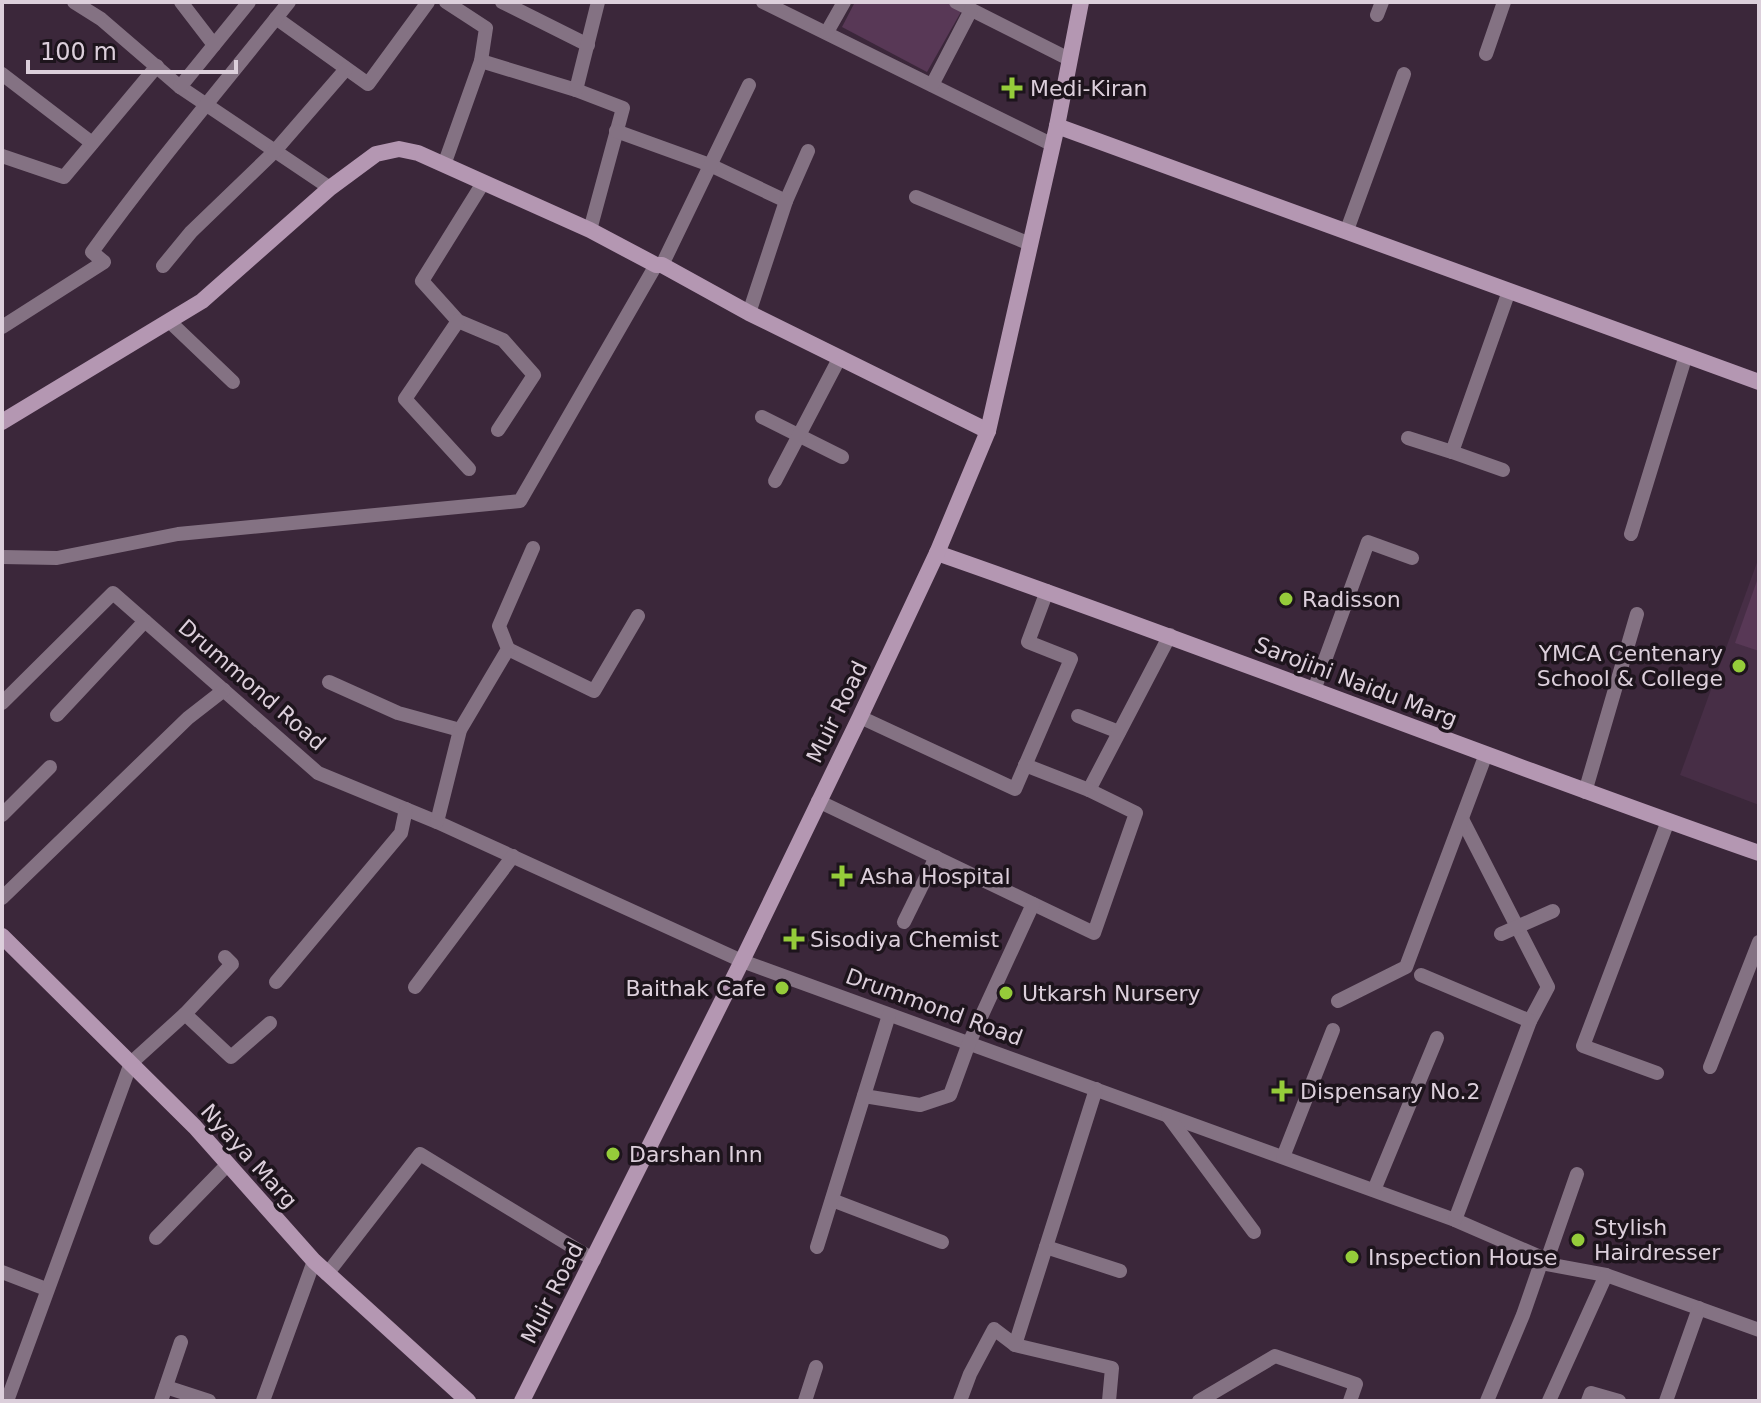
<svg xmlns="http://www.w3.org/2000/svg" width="1761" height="1403" font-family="'DejaVu Sans',sans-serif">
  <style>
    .built { fill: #472e46 }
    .green { fill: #583856 }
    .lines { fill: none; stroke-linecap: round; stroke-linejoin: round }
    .street { stroke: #847283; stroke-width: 14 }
    .secondary { stroke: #b497b2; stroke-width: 16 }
    .poi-dot { fill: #95cc3a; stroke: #1d141c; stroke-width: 3 }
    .labels { text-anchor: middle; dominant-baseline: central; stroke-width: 7; stroke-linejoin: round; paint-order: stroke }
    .poi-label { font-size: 22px; fill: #dccfdb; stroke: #1d141c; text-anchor: start }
    .street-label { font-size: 22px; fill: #dccfdb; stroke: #1d141c }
  </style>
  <rect width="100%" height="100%" fill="#3b273a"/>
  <polygon class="built" points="1759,557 1759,805 1680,775"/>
  <g class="green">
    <polygon points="855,2 947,2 962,10 927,72 842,27"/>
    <polygon points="1759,575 1759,651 1735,643"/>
  </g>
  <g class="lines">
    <g class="street">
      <polyline points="74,2 101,19 180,87 330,188"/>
      <polyline points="181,2 214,45"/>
      <polyline points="502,2 588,45"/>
      <polyline points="763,2 1053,145"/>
      <polyline points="956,2 1069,59"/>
      <polyline points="1377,15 1382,2"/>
      <polyline points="276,18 368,84 428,2"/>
      <polyline points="827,32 844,2"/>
      <polyline points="1486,54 1504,2"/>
      <polyline points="481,61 576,90 623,108 590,230"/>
      <polyline points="2,74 92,143"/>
      <polyline points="932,85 971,10"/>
      <polyline points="180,87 249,2"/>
      <polyline points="576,90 598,2"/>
      <polyline points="616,131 710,165 786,201"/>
      <polyline points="2,156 64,177 157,66"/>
      <polyline points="444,165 481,61 486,28 446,2"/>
      <polyline points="483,183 422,281 458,321 503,340 534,375 498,430"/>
      <polyline points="916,197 1030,244"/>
      <polyline points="1347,230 1404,74"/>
      <polyline points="662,265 749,85"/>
      <polyline points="163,266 191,232 274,152 346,69"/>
      <polyline points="749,313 786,201 808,151"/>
      <polyline points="169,321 233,382"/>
      <polyline points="458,321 405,399 469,469"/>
      <path d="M2,327L104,262L92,252C154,166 223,85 289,2"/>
      <polyline points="762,417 842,457"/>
      <polyline points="1408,438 1452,452"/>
      <polyline points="1503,470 1452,452 1509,291"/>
      <polyline points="775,481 840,357"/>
      <polyline points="1631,534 1686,355"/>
      <polyline points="2,557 57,558 178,534 520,501 656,265"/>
      <polyline points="508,649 594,691 638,616"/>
      <polyline points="329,682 398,713 460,730"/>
      <polyline points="1314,690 1368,542 1412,558"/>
      <polyline points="2,703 113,593 318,773 437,822 742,961 1455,1220 1547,1260 1541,1263 1606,1275 1759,1330"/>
      <polyline points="57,715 145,621"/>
      <polyline points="1078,716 1119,732"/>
      <polyline points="860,717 1015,789 1071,659 1028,642 1047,591"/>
      <polyline points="1089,790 1170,635"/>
      <polyline points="1585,792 1637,614"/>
      <polyline points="818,801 1094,933 1136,813 1089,790 1025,765"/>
      <polyline points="2,815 50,767"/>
      <polyline points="1462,819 1548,987 1530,1021"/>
      <polyline points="437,822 460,730 508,649 499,626 533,548"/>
      <polyline points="2,898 188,718 224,690"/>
      <polyline points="904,922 936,857"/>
      <polyline points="1501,934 1553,911"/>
      <polyline points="1421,975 1530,1021 1455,1220"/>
      <polyline points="276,982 401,833 406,809"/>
      <polyline points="415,987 513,856"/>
      <polyline points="1338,1001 1406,967 1486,754"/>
      <polyline points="185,1014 231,1057 270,1023"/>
      <polyline points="1710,1067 1759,942"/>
      <polyline points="1657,1073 1583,1046 1668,821"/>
      <polyline points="864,1096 920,1105 950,1095 969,1043 1033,904"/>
      <polyline points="1168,1116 1254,1232"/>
      <polyline points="1283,1157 1333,1030"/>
      <polyline points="1374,1190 1437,1038"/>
      <polyline points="832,1200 942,1242"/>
      <polyline points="156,1238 228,1164"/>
      <polyline points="817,1247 889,1015"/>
      <polyline points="1046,1247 1120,1271"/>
      <polyline points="1547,1260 1577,1174"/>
      <polyline points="2,1272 46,1289"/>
      <polyline points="327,1274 420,1154 594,1260"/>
      <polyline points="1015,1345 1112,1368 1109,1401"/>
      <polyline points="166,1387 209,1401"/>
      <polyline points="7,1401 131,1063 185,1014 232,964 225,957"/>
      <polyline points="161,1401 181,1342"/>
      <polyline points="263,1401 314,1261"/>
      <polyline points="805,1401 816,1367"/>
      <polyline points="960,1401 970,1374 994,1329 1015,1345 1096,1089"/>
      <polyline points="1199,1401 1275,1356 1356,1384 1350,1401"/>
      <polyline points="1487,1401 1523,1315 1541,1263"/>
      <polyline points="1549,1401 1606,1275"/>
      <polyline points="1588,1401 1591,1393 1619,1401"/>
      <polyline points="1666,1401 1699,1308"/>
    </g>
    <g class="secondary">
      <polyline points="1057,126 1759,382"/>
      <polyline points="2,422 202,301 330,188 376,154 399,149 418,153 590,230 656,265 662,265 749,313 988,431"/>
      <path d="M937,553C1213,649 1484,757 1759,853"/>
      <polyline points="2,936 195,1127 314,1261 468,1401"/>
      <polyline points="522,1401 742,961 860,717 937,553 988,431 1057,126 1081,2"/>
    </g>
  </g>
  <g class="poi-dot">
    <path d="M1008 76h8v8h8v8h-8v8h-8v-8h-8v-8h8z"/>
    <circle cx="1286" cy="599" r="8"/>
    <circle cx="1739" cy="666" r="8"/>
    <path d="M838 864h8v8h8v8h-8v8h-8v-8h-8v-8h8z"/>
    <path d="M790 927h8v8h8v8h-8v8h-8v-8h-8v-8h8z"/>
    <circle cx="782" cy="988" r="8"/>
    <circle cx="1006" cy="993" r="8"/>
    <path d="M1278 1079h8v8h8v8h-8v8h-8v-8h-8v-8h8z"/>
    <circle cx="613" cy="1154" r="8"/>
    <circle cx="1578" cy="1240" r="8"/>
    <circle cx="1352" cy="1257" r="8"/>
  </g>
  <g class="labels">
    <g class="poi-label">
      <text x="1030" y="88">Medi-Kiran</text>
      <text x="1302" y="599">Radisson</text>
      <text x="1723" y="653" text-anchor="end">YMCA Centenary<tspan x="1723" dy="25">School &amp; College</tspan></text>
      <text x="860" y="876">Asha Hospital</text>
      <text x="810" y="939">Sisodiya Chemist</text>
      <text x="766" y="988" text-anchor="end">Baithak Cafe</text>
      <text x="1022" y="993">Utkarsh Nursery</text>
      <text x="1300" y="1091">Dispensary No.2</text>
      <text x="629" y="1154">Darshan Inn</text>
      <text x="1594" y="1227">Stylish<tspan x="1594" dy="25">Hairdresser</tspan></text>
      <text x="1368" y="1257">Inspection House</text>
    </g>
    <g class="street-label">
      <text transform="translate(1356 682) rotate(21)">Sarojini Naidu Marg</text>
      <text transform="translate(252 685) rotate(41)">Drummond Road</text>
      <text transform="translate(837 712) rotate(-64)">Muir Road</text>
      <text transform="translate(934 1007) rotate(20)">Drummond Road</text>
      <text transform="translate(249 1156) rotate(48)">Nyaya Marg</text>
      <text transform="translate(552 1293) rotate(-63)">Muir Road</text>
    </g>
  </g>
  <rect width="1761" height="1403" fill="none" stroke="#dccfdb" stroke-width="8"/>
  <path d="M28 60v12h208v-12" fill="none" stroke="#dccfdb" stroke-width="4"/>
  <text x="40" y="60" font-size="24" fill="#dccfdb" stroke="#1d141c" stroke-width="6" paint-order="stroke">100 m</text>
</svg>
